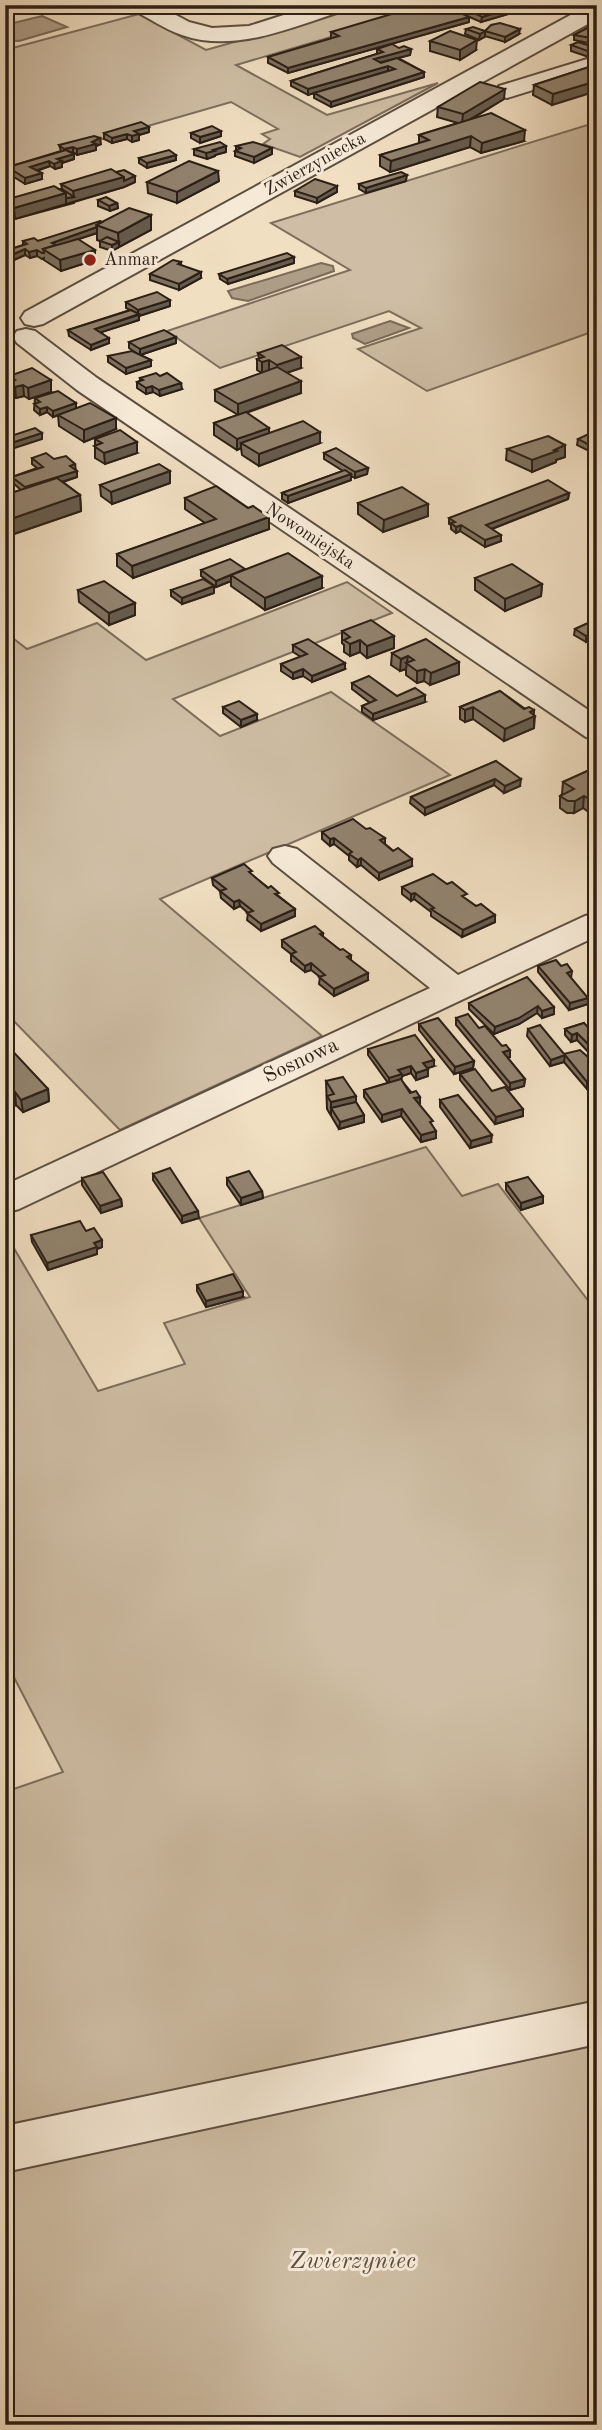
<svg xmlns="http://www.w3.org/2000/svg" width="602" height="2430" font-family="'Old Standard TT',serif">
  <style>
    .green { fill: #cfbea5; stroke: #7d6e5e; stroke-width: 2 }
    .water { fill: #ae9e88; stroke: #7a6b5a; stroke-width: 2 }
    .lines { fill: none; stroke-linecap: round; stroke-linejoin: round }
    .minor-casing { stroke: #5c4f41; stroke-width: 4 }
    .minor { fill: #f6ead7; fill-rule: evenodd }
    .wall { fill: #7e715f; stroke: #2b1f16; stroke-width: 2 }
    .shaded-wall { fill: #665c4e; stroke: #2b1f16; stroke-width: 2 }
    .building { fill: #92836f; stroke: #2b1f16; stroke-width: 2 }
    .poi-dot { fill: #8f2418; stroke: #f6ead7; stroke-width: 2.5 }
    .labels { text-anchor: middle; dominant-baseline: central; stroke-width: 6; stroke-linejoin: round; paint-order: stroke }
    .far-street-label { font-size: 18px; fill: #2b1f16; stroke: #f6ead7 }
    .far-poi-label { font-size: 18px; fill: #2b1f16; stroke: #f6ead7; text-anchor: start }
    .street-label { font-size: 21px; fill: #2b1f16; stroke: #f6ead7 }
    .near-park-label { font-size: 24px; font-style: italic; fill: #5c4f41; stroke: #f6ead7 }
  </style>
  <rect width="100%" height="100%" fill="#f1dfc2"/>
  <filter id="stains"><feTurbulence type="fractalNoise" baseFrequency=".00286" numOctaves="4"/><feColorMatrix values="0 0 0 0 .2 0 0 0 0 .09 0 0 0 0 .02 0 0 0 .5 -.17"/></filter>
  <radialGradient id="worn" r=".72"><stop offset=".6" stop-color="#630" stop-opacity="0"/><stop offset="1" stop-color="#630" stop-opacity=".3"/></radialGradient>
  <g class="green">
    <polygon points="365,5 439,5 236,65 327,115 438,83 300,157 263,144 270,139 262,134 278,129 231,102 61,151 5,173 5,50 139,14 206,50"/>
    <polygon points="597,122 597,330 427,391 358,349 421,328 389,311 220,368 167,331 350,270 271,223"/>
    <polygon points="347,582 392,613 173,699 220,736 331,692 450,775 160,899 322,1036 120,1130 5,1012 5,632 27,649 97,623 146,660"/>
    <polygon points="426,1147 462,1196 498,1184 597,1312 597,2011 5,2138 5,1792 63,1772 5,1660 5,1233 98,1391 185,1364 164,1323 250,1297 199,1218"/>
    <polygon points="597,2030 597,2425 5,2425 5,2161"/>
  </g>
  <g class="water">
    <polygon points="42,16 67,27 19,41 5,40 5,25"/>
    <polygon points="321,263 333,266 334,271 248,301 232,298 228,291"/>
    <polygon points="390,321 409,328 365,344 353,338 352,334"/>
  </g>
  <g class="lines">
    <g class="minor-casing">
      <g id="minor">
        <path d="M130,5H157L189,22L212,28L249,26L315,5H349L346,10C294,26 236,54 182,35C164,29 149,18 133,10Z"/>
        <polygon points="589,5 597,5 597,19 43,324 34,326 25,324 21,318 25,312"/>
        <polygon points="597,56 597,70 507,98 499,96 496,91 499,86"/>
        <polygon points="26,329 35,331 97,378 597,716 597,739 586,737 77,390 17,343 13,337 17,331"/>
        <polygon points="285,846 297,849 458,975 585,916 597,913 597,936 19,1209 5,1213 5,1185 430,988 273,863 268,856 273,849"/>
        <polygon points="597,2001 597,2044 5,2172 5,2126"/>
      </g>
    </g>
    <use href="#minor" class="minor"/>
  </g>
  <g class="wall">
    <polygon points="451,5 539,5 481,22 467,16 467,13 465,14 451,8"/>
    <polygon points="597,18 597,45 574,40 574,35 589,27 590,22"/>
    <polygon points="469,22 288,73 268,63 268,57 332,38 331,37 331,32"/>
    <polygon points="466,29 485,31 519,34 505,42 485,36 479,40 465,34"/>
    <polygon points="430,41 476,50 460,60 430,51"/>
    <polygon points="571,45 597,48 589,57 571,51"/>
    <polygon points="399,48 411,49 410,55 398,58 424,72 424,77 331,107 314,98 314,93 308,95 291,86 291,81 377,54 377,49"/>
    <polygon points="592,66 552,105 533,95 534,85"/>
    <polygon points="504,99 472,119 524,141 481,153 470,147 390,172 380,166 380,155 419,144 419,135 458,123 437,117 438,107"/>
    <polygon points="221,131 221,136 200,143 191,138 191,133"/>
    <polygon points="149,132 139,135 139,140 132,142 127,139 112,143 104,139 104,133"/>
    <polygon points="101,144 96,146 96,150 77,155 73,152 71,153 74,154 74,159 62,163 62,167 55,169 50,166 37,171 42,179 25,184 14,177 5,179 5,168 61,151 59,145"/>
    <polygon points="236,146 272,148 272,154 254,163 235,156 235,151 236,150"/>
    <polygon points="194,149 226,152 215,155 215,156 207,159 194,155"/>
    <polygon points="176,155 176,160 147,168 139,163 139,158"/>
    <polygon points="219,181 177,203 148,193 147,182"/>
    <polygon points="406,181 366,193 359,189 359,184"/>
    <polygon points="135,182 124,187 74,202 74,203 15,219 11,217 5,219 5,200 62,189 61,184"/>
    <polygon points="337,186 337,192 317,203 295,196 295,191"/>
    <polygon points="98,200 117,203 118,208 110,211 98,206"/>
    <polygon points="151,215 151,230 112,251 100,247 100,241 97,240 97,233 78,239 95,260 61,271 44,260 44,258 42,259 37,256 30,258 25,255 5,264 5,251 23,245 23,241 38,241 102,222"/>
    <polygon points="294,257 294,263 228,284 220,279 219,274"/>
    <polygon points="181,262 181,265 201,278 179,290 150,280 150,274"/>
    <polygon points="170,300 170,306 139,316 139,320 101,332 109,343 91,350 69,336 68,330 130,310 126,308 126,302"/>
    <polygon points="129,342 176,343 140,355 151,360 151,366 126,374 108,362 108,356 139,355 129,348"/>
    <polygon points="258,353 301,368 286,373 301,393 246,413 269,433 320,443 259,466 242,455 241,448 237,450 214,435 214,423 238,415 215,401 215,390 262,373 257,370 257,359 259,359"/>
    <polygon points="9,376 51,392 29,399 24,396 16,398 9,394"/>
    <polygon points="160,376 182,389 160,396 153,392 146,394 137,388 137,382 140,381 140,378"/>
    <polygon points="35,398 76,403 76,408 116,429 84,442 59,426 58,415 53,417 47,412 40,415 34,410"/>
    <polygon points="597,435 597,452 593,453 577,445 578,439"/>
    <polygon points="95,439 137,453 105,464 95,458"/>
    <polygon points="507,449 565,457 556,460 556,462 532,472 506,460"/>
    <polygon points="324,453 368,468 367,474 355,478 351,476 351,480 288,503 282,499 282,493 343,471 324,459"/>
    <polygon points="32,458 54,459 75,464 77,477 63,482 80,495 81,511 5,537 5,495 21,490 13,483 12,477 37,468 32,464"/>
    <polygon points="170,483 112,504 101,496 100,485"/>
    <polygon points="569,493 568,499 492,529 501,541 485,547 460,531 456,533 451,529 451,525 449,524 449,518"/>
    <polygon points="185,498 248,508 269,529 133,578 117,566 117,554 205,523 185,509"/>
    <polygon points="358,503 428,504 428,516 383,532 358,514"/>
    <polygon points="245,569 322,588 265,610 231,586 231,581 216,587 201,576 201,570"/>
    <polygon points="475,578 542,584 541,596 505,611 475,590"/>
    <polygon points="78,590 135,603 135,615 109,625 79,602"/>
    <polygon points="171,590 214,593 182,604 171,596"/>
    <polygon points="597,619 597,639 595,638 586,642 574,635 575,629"/>
    <polygon points="342,631 394,636 394,648 367,658 360,652 350,656 344,652 344,645 342,643"/>
    <polygon points="293,645 345,669 312,682 303,676 293,679 281,671 281,664 301,657 293,652"/>
    <polygon points="392,653 459,662 459,674 430,685 424,681 417,683 406,675 406,669 400,671 391,665"/>
    <polygon points="352,683 397,696 425,702 373,720 362,712 362,706 370,703 352,689"/>
    <polygon points="500,691 535,716 534,728 504,741 473,719 465,722 460,719 460,707"/>
    <polygon points="223,707 257,720 241,727 223,713"/>
    <polygon points="496,761 520,786 504,793 494,785 425,815 410,803 411,797"/>
    <polygon points="594,768 597,814 594,816 583,808 574,813 567,813 560,808 560,796 562,794 563,782"/>
    <polygon points="366,829 385,838 385,844 412,866 379,880 361,865 357,867 349,860 349,856 334,844 330,846 322,839 322,832"/>
    <polygon points="252,875 295,909 295,916 261,931 247,920 248,913 240,906 234,909 221,898 220,891 213,885 212,878"/>
    <polygon points="402,887 466,899 476,906 495,915 495,922 462,937 431,916 431,912 414,899 411,901 402,894"/>
    <polygon points="323,933 323,937 340,950 351,955 351,960 368,980 334,996 319,984 320,977 311,970 305,972 291,961 291,954 282,947 282,940"/>
    <polygon points="538,966 561,966 572,971 571,978 588,1004 569,1010 538,972"/>
    <polygon points="469,1003 554,1007 554,1014 542,1018 537,1013 519,1024 494,1034 469,1009"/>
    <polygon points="456,1018 479,1028 502,1046 510,1050 510,1057 507,1057 525,1079 524,1086 510,1090 456,1025"/>
    <polygon points="584,1023 597,1056 594,1057 587,1089 564,1062 550,1066 527,1036 528,1029 564,1054 588,1057 592,1056 577,1040 571,1042 565,1035 565,1029"/>
    <polygon points="419,1024 474,1061 473,1068 454,1074 419,1030"/>
    <polygon points="5,1044 48,1089 49,1101 23,1112 16,1105 5,1109"/>
    <polygon points="368,1049 434,1066 427,1068 428,1076 416,1080 411,1073 402,1076 401,1080 420,1103 419,1104 433,1127 436,1138 421,1142 401,1116 382,1122 364,1097 364,1090 388,1083 368,1055"/>
    <polygon points="460,1074 523,1109 523,1116 495,1124 460,1080"/>
    <polygon points="326,1081 356,1096 356,1102 364,1115 364,1122 339,1129 327,1109"/>
    <polygon points="440,1100 491,1142 470,1148 440,1107"/>
    <polygon points="153,1174 199,1218 182,1223 153,1180"/>
    <polygon points="82,1178 121,1199 122,1206 101,1213 82,1185"/>
    <polygon points="227,1178 262,1191 263,1198 241,1205 227,1185"/>
    <polygon points="506,1183 543,1196 543,1203 521,1210 506,1190"/>
    <polygon points="86,1231 102,1240 102,1247 97,1249 97,1254 48,1270 32,1242 31,1235"/>
    <polygon points="197,1285 243,1297 206,1307 197,1291"/>
  </g>
  <g class="shaded-wall">
    <polygon points="478,5 495,5 468,10 467,13 465,14 465,9"/>
    <polygon points="522,5 539,5 481,22 482,17"/>
    <polygon points="469,17 469,22 288,73 288,68"/>
    <polygon points="520,29 519,34 505,42 505,37"/>
    <polygon points="485,31 485,37 479,40 480,34"/>
    <polygon points="477,40 476,50 460,60 460,50"/>
    <polygon points="597,48 597,54 589,57 590,52"/>
    <polygon points="411,49 410,55 374,64 374,59"/>
    <polygon points="388,66 388,71 308,95 308,89"/>
    <polygon points="424,72 424,77 331,107 331,102"/>
    <polygon points="597,81 597,91 552,105 553,94"/>
    <polygon points="505,89 504,99 462,124 463,114"/>
    <polygon points="149,127 149,132 139,135 139,140 132,142 132,136 134,131"/>
    <polygon points="525,130 524,141 481,153 482,143"/>
    <polygon points="221,131 221,136 200,143 200,137"/>
    <polygon points="127,134 127,139 112,143 112,138"/>
    <polygon points="471,136 470,147 390,172 391,161"/>
    <polygon points="100,138 101,144 96,146 96,150 77,155 77,149"/>
    <polygon points="226,146 226,152 215,155 215,156 207,159 206,153 213,150"/>
    <polygon points="73,147 73,152 65,154 64,149"/>
    <polygon points="272,148 272,154 254,163 254,157"/>
    <polygon points="74,154 74,159 62,163 62,167 55,169 54,164 57,159"/>
    <polygon points="176,155 176,160 147,168 147,163"/>
    <polygon points="49,161 50,166 31,172 30,167"/>
    <polygon points="14,171 14,177 5,179 5,174"/>
    <polygon points="218,171 219,181 177,203 177,192"/>
    <polygon points="42,173 42,179 25,184 25,178"/>
    <polygon points="407,175 406,181 366,193 366,188"/>
    <polygon points="135,176 135,182 124,187 66,204 66,198 74,197 73,191 124,177"/>
    <polygon points="337,186 337,192 317,203 317,198"/>
    <polygon points="66,193 66,204 15,219 14,208"/>
    <polygon points="117,203 118,208 110,211 109,206"/>
    <polygon points="11,211 11,217 5,219 5,213"/>
    <polygon points="151,215 151,230 119,247 118,233"/>
    <polygon points="97,227 97,233 52,248 52,243"/>
    <polygon points="119,242 119,247 112,251 112,245"/>
    <polygon points="25,249 25,255 5,264 5,258"/>
    <polygon points="37,250 37,256 30,258 29,252"/>
    <polygon points="95,250 95,260 61,271 60,260"/>
    <polygon points="294,257 294,263 228,284 227,279"/>
    <polygon points="201,272 201,278 179,290 179,284"/>
    <polygon points="170,300 170,306 139,316 139,320 96,334 95,329 138,315 138,310"/>
    <polygon points="176,337 176,343 140,355 140,349"/>
    <polygon points="109,338 109,343 91,350 91,345"/>
    <polygon points="301,357 301,368 277,376 277,365"/>
    <polygon points="151,360 151,366 126,374 126,368"/>
    <polygon points="269,360 269,371 262,373 262,362"/>
    <polygon points="51,380 51,392 29,399 28,388"/>
    <polygon points="301,381 301,393 238,415 238,404"/>
    <polygon points="181,383 182,389 160,396 159,390"/>
    <polygon points="23,385 24,396 16,398 15,387"/>
    <polygon points="152,386 153,392 146,394 146,388"/>
    <polygon points="76,403 76,409 53,417 53,411"/>
    <polygon points="47,407 47,412 40,415 40,409"/>
    <polygon points="116,418 116,429 84,442 84,430"/>
    <polygon points="269,428 269,439 241,443 241,448 237,450 237,439"/>
    <polygon points="320,432 320,443 259,466 259,454"/>
    <polygon points="42,433 42,439 5,451 5,445"/>
    <polygon points="137,442 137,453 105,464 104,453"/>
    <polygon points="565,445 565,457 556,460 556,462 532,472 532,460"/>
    <polygon points="597,446 597,452 593,453 593,447"/>
    <polygon points="368,468 367,474 355,478 355,472"/>
    <polygon points="77,471 77,477 26,493 25,487"/>
    <polygon points="170,471 170,483 112,504 111,492"/>
    <polygon points="351,474 351,480 288,503 288,496"/>
    <polygon points="569,493 568,499 486,531 486,525"/>
    <polygon points="80,495 81,511 5,537 5,521"/>
    <polygon points="428,504 428,516 383,532 384,520"/>
    <polygon points="269,517 269,529 133,578 132,566"/>
    <polygon points="461,525 460,531 456,533 456,527"/>
    <polygon points="501,535 501,541 485,547 485,540"/>
    <polygon points="10,574 11,586 5,588 5,576"/>
    <polygon points="231,575 231,581 216,587 216,581"/>
    <polygon points="322,576 322,588 265,610 265,598"/>
    <polygon points="542,584 541,596 505,611 505,599"/>
    <polygon points="214,586 214,593 182,604 182,598"/>
    <polygon points="135,603 135,615 109,625 109,613"/>
    <polygon points="595,632 595,638 586,642 586,636"/>
    <polygon points="394,636 394,648 367,658 367,646"/>
    <polygon points="360,640 360,652 350,656 350,644"/>
    <polygon points="408,656 406,669 400,671 401,659"/>
    <polygon points="459,662 459,674 430,685 431,673"/>
    <polygon points="345,663 345,669 312,682 312,676"/>
    <polygon points="303,669 303,676 293,679 293,673"/>
    <polygon points="425,669 424,681 417,683 417,671"/>
    <polygon points="425,695 425,702 373,720 373,714"/>
    <polygon points="473,707 473,719 465,722 465,710"/>
    <polygon points="534,710 534,728 504,741 505,729"/>
    <polygon points="257,714 257,720 241,727 241,720"/>
    <polygon points="495,779 494,785 425,815 425,808"/>
    <polygon points="521,779 520,786 504,793 505,786"/>
    <polygon points="584,796 583,808 574,813 575,801"/>
    <polygon points="595,803 597,803 597,814 594,816"/>
    <polygon points="334,838 334,844 330,846 330,839"/>
    <polygon points="361,858 361,865 357,867 358,860"/>
    <polygon points="412,859 412,866 379,880 379,873"/>
    <polygon points="415,893 414,899 411,901 411,894"/>
    <polygon points="239,900 240,906 234,909 234,902"/>
    <polygon points="295,909 295,916 261,931 261,924"/>
    <polygon points="495,915 495,922 462,937 463,930"/>
    <polygon points="311,963 311,970 305,972 305,966"/>
    <polygon points="368,973 368,980 334,996 334,989"/>
    <polygon points="588,998 588,1004 569,1010 570,1003"/>
    <polygon points="538,1006 537,1013 519,1024 494,1034 495,1027"/>
    <polygon points="554,1007 554,1014 542,1018 542,1011"/>
    <polygon points="577,1033 577,1040 571,1042 572,1035"/>
    <polygon points="597,1049 597,1056 594,1057 594,1050"/>
    <polygon points="510,1050 510,1057 503,1059 503,1052"/>
    <polygon points="565,1055 564,1062 550,1066 551,1060"/>
    <polygon points="434,1060 434,1066 423,1070 423,1063"/>
    <polygon points="474,1061 473,1068 454,1074 455,1067"/>
    <polygon points="411,1066 411,1073 402,1076 401,1081 389,1085 389,1078 398,1070"/>
    <polygon points="428,1069 428,1076 416,1080 416,1073"/>
    <polygon points="525,1079 524,1086 510,1090 510,1083"/>
    <polygon points="597,1079 597,1086 587,1089 587,1082"/>
    <polygon points="48,1089 49,1101 23,1112 21,1100"/>
    <polygon points="15,1092 16,1105 5,1109 5,1096"/>
    <polygon points="356,1096 356,1108 331,1108 331,1115 331,1102"/>
    <polygon points="420,1097 420,1103 414,1105 414,1098"/>
    <polygon points="402,1109 401,1116 382,1122 382,1115"/>
    <polygon points="523,1109 523,1116 495,1124 496,1117"/>
    <polygon points="364,1115 364,1122 339,1129 340,1122"/>
    <polygon points="436,1131 436,1138 421,1142 421,1135"/>
    <polygon points="492,1135 491,1142 470,1148 471,1141"/>
    <polygon points="262,1191 263,1198 241,1205 241,1198"/>
    <polygon points="543,1196 543,1203 521,1210 521,1203"/>
    <polygon points="121,1199 122,1206 101,1213 100,1206"/>
    <polygon points="198,1211 199,1218 182,1223 182,1216"/>
    <polygon points="102,1240 102,1247 97,1249 97,1254 48,1270 47,1263"/>
    <polygon points="243,1291 243,1297 206,1307 206,1301"/>
  </g>
  <g class="building">
    <polygon points="422,5 444,5 469,17 288,68 268,57 339,36 331,32"/>
    <polygon points="457,5 478,5 465,9"/>
    <polygon points="485,5 522,5 482,17 468,10"/>
    <polygon points="597,18 597,24 590,22"/>
    <polygon points="500,23 520,29 505,37 485,31 491,25"/>
    <polygon points="473,27 485,31 480,34 466,29"/>
    <polygon points="589,27 597,29 597,39 574,35"/>
    <polygon points="450,31 477,40 460,50 430,41"/>
    <polygon points="578,42 597,48 590,52 571,45"/>
    <polygon points="392,44 399,48 404,46 411,49 374,59 381,63 397,58 424,72 331,102 314,93 395,69 388,66 308,89 291,81 383,52 377,49"/>
    <polygon points="592,66 597,69 597,81 553,94 534,85"/>
    <polygon points="480,82 505,89 463,114 438,107"/>
    <polygon points="491,113 525,130 482,143 471,136 391,161 380,155 429,140 419,135"/>
    <polygon points="141,122 149,127 134,131 139,134 132,136 127,134 112,138 104,133"/>
    <polygon points="212,126 221,131 200,137 191,133"/>
    <polygon points="94,136 100,138 92,142 96,144 77,149 73,147 64,149 59,145"/>
    <polygon points="220,142 226,146 213,150 215,151 206,153 194,149"/>
    <polygon points="253,142 272,148 254,157 235,151 241,148 236,146"/>
    <polygon points="66,150 74,154 57,159 62,161 54,164 49,161 30,167 42,173 25,178 14,171 5,174 5,168"/>
    <polygon points="169,150 176,155 147,163 139,158"/>
    <polygon points="189,161 218,171 177,192 147,182"/>
    <polygon points="111,169 124,177 73,191 61,184"/>
    <polygon points="124,170 135,176 124,181 124,177 116,172"/>
    <polygon points="401,172 407,175 366,188 359,184"/>
    <polygon points="315,179 337,186 317,198 295,191"/>
    <polygon points="54,186 66,193 14,208 5,203 5,200"/>
    <polygon points="59,189 62,189 74,197 66,198 66,193"/>
    <polygon points="106,197 117,203 109,206 98,200"/>
    <polygon points="5,208 11,211 5,213"/>
    <polygon points="129,208 151,215 118,233 96,225"/>
    <polygon points="100,221 102,222 96,225 97,227 52,243 56,245 43,249 44,253 42,253 37,250 29,252 25,249 5,258 5,251 27,244 23,241 34,238 38,241"/>
    <polygon points="107,237 119,242 112,245 100,241"/>
    <polygon points="78,239 95,250 60,260 43,249"/>
    <polygon points="287,253 294,257 227,279 219,274"/>
    <polygon points="173,260 181,262 178,264 201,272 179,284 150,274"/>
    <polygon points="157,292 170,300 138,310 126,302"/>
    <polygon points="131,310 139,314 95,329 109,338 91,345 68,330"/>
    <polygon points="164,330 176,337 140,349 129,342"/>
    <polygon points="282,345 301,357 277,365 269,360 262,362 257,359 264,357 258,353"/>
    <polygon points="132,351 151,360 126,368 108,356"/>
    <polygon points="277,367 301,381 238,404 215,390"/>
    <polygon points="32,368 51,380 28,388 23,385 15,387 9,382 15,380 9,376"/>
    <polygon points="156,373 160,376 167,373 181,383 159,390 152,386 146,388 137,382 143,380 140,378"/>
    <polygon points="58,391 76,403 53,411 47,407 40,409 34,404 40,402 35,398"/>
    <polygon points="90,403 116,418 84,430 58,415"/>
    <polygon points="246,412 269,428 237,439 214,423"/>
    <polygon points="303,421 320,432 259,454 241,443"/>
    <polygon points="35,428 42,433 5,445 5,438"/>
    <polygon points="120,430 137,442 104,453 94,446 102,443 95,439"/>
    <polygon points="593,432 597,435 597,446 593,447 578,439"/>
    <polygon points="548,436 565,445 554,450 557,451 532,460 507,449"/>
    <polygon points="336,448 368,468 355,472 324,453"/>
    <polygon points="46,453 54,459 66,456 75,464 70,466 77,471 25,487 12,477 43,467 32,458"/>
    <polygon points="159,464 170,471 111,492 100,485"/>
    <polygon points="345,470 351,474 288,496 282,493"/>
    <polygon points="57,478 80,495 5,521 5,495"/>
    <polygon points="548,480 569,493 486,525 501,535 485,540 461,525 456,527 451,523 455,522 449,518"/>
    <polygon points="216,486 248,508 253,506 269,517 132,566 117,554 216,519 185,498"/>
    <polygon points="402,487 428,504 384,520 358,503"/>
    <polygon points="288,553 322,576 265,598 231,575"/>
    <polygon points="230,559 245,569 216,581 201,570"/>
    <polygon points="512,564 542,584 505,599 475,578"/>
    <polygon points="203,579 214,586 182,598 171,590"/>
    <polygon points="104,581 135,603 109,613 78,590"/>
    <polygon points="597,619 597,633 595,632 586,636 575,629"/>
    <polygon points="371,620 394,636 367,646 360,640 350,644 344,640 350,637 342,631"/>
    <polygon points="308,639 345,663 312,676 303,669 293,673 281,664 307,654 293,645"/>
    <polygon points="426,639 459,662 431,673 425,669 417,671 406,663 414,660 408,656 401,659 392,653"/>
    <polygon points="369,676 397,696 415,688 425,695 373,714 362,706 376,700 352,683"/>
    <polygon points="500,691 524,709 529,707 534,710 530,712 535,716 505,729 473,707 465,710 460,707"/>
    <polygon points="239,701 257,714 241,720 223,707"/>
    <polygon points="496,761 521,779 505,786 495,779 425,808 411,797"/>
    <polygon points="594,768 597,770 597,803 595,803 584,796 575,801 568,801 560,796 574,789 563,782"/>
    <polygon points="353,819 366,829 370,828 385,838 380,840 393,851 398,848 412,859 379,873 361,858 358,860 349,854 352,852 334,838 330,839 322,832"/>
    <polygon points="244,864 252,871 249,872 268,888 271,886 279,893 275,894 295,909 261,924 247,913 253,911 239,900 234,902 220,891 226,889 212,878"/>
    <polygon points="433,874 447,884 452,882 467,894 462,896 476,906 481,904 495,915 463,930 431,909 434,908 415,893 411,894 402,887"/>
    <polygon points="315,926 323,933 320,934 340,950 343,949 351,955 347,957 368,973 334,989 319,977 325,975 311,963 305,966 291,954 296,952 282,940"/>
    <polygon points="556,960 561,966 567,964 572,971 567,973 588,998 570,1003 538,966"/>
    <polygon points="527,977 554,1007 542,1011 538,1006 519,1018 495,1027 469,1003"/>
    <polygon points="468,1014 479,1028 485,1026 502,1046 506,1045 510,1050 503,1052 525,1079 510,1083 456,1018"/>
    <polygon points="438,1018 474,1061 455,1067 419,1024"/>
    <polygon points="584,1023 597,1037 597,1049 594,1050 577,1033 572,1035 565,1029"/>
    <polygon points="540,1025 564,1054 580,1050 588,1057 593,1055 597,1061 597,1079 587,1082 565,1055 551,1060 528,1029"/>
    <polygon points="415,1035 434,1060 423,1063 428,1069 416,1073 411,1066 398,1070 402,1074 389,1078 368,1049"/>
    <polygon points="5,1044 6,1044 48,1089 21,1100 15,1092 5,1096"/>
    <polygon points="475,1069 492,1091 505,1087 523,1109 496,1117 460,1074"/>
    <polygon points="343,1077 356,1096 331,1102 327,1096 334,1094 326,1081"/>
    <polygon points="401,1079 410,1093 416,1091 420,1097 414,1098 433,1121 430,1122 436,1131 421,1135 402,1109 382,1115 364,1090"/>
    <polygon points="458,1095 492,1135 471,1141 440,1100"/>
    <polygon points="356,1102 364,1115 340,1122 331,1108"/>
    <polygon points="170,1168 198,1211 182,1216 153,1174"/>
    <polygon points="249,1171 262,1191 241,1198 227,1178"/>
    <polygon points="103,1172 121,1199 100,1206 82,1178"/>
    <polygon points="528,1177 543,1196 521,1203 506,1183"/>
    <polygon points="80,1221 86,1231 94,1228 102,1240 94,1243 97,1247 47,1263 31,1235"/>
    <polygon points="233,1274 243,1291 206,1301 197,1285"/>
  </g>
  <circle class="poi-dot" cx="90" cy="260" r="7"/>
  <g class="labels">
    <g class="far-street-label">
      <text transform="translate(315 164) rotate(-29)">Zwierzyniecka</text>
      <text transform="translate(310 536) rotate(34)">Nowomiejska</text>
    </g>
    <g class="far-poi-label">
      <text x="104" y="260">Anmar</text>
    </g>
    <g class="street-label">
      <text transform="translate(301 1061) rotate(-25)">Sosnowa</text>
    </g>
    <g class="near-park-label">
      <text x="353" y="2262">Zwierzyniec</text>
    </g>
  </g>
  <rect width="602" height="2430" fill="none" stroke="#f1dfc2" stroke-width="28"/>
  <rect x="7" y="7" width="588" height="2416" fill="none" stroke="#2b1f16" stroke-width="3.5"/>
  <rect x="14" y="14" width="574" height="2402" fill="none" stroke="#2b1f16" stroke-width="2"/>
  <rect width="100%" height="100%" filter="url(#stains)"/>
  <rect width="100%" height="100%" fill="url(#worn)"/>
</svg>
